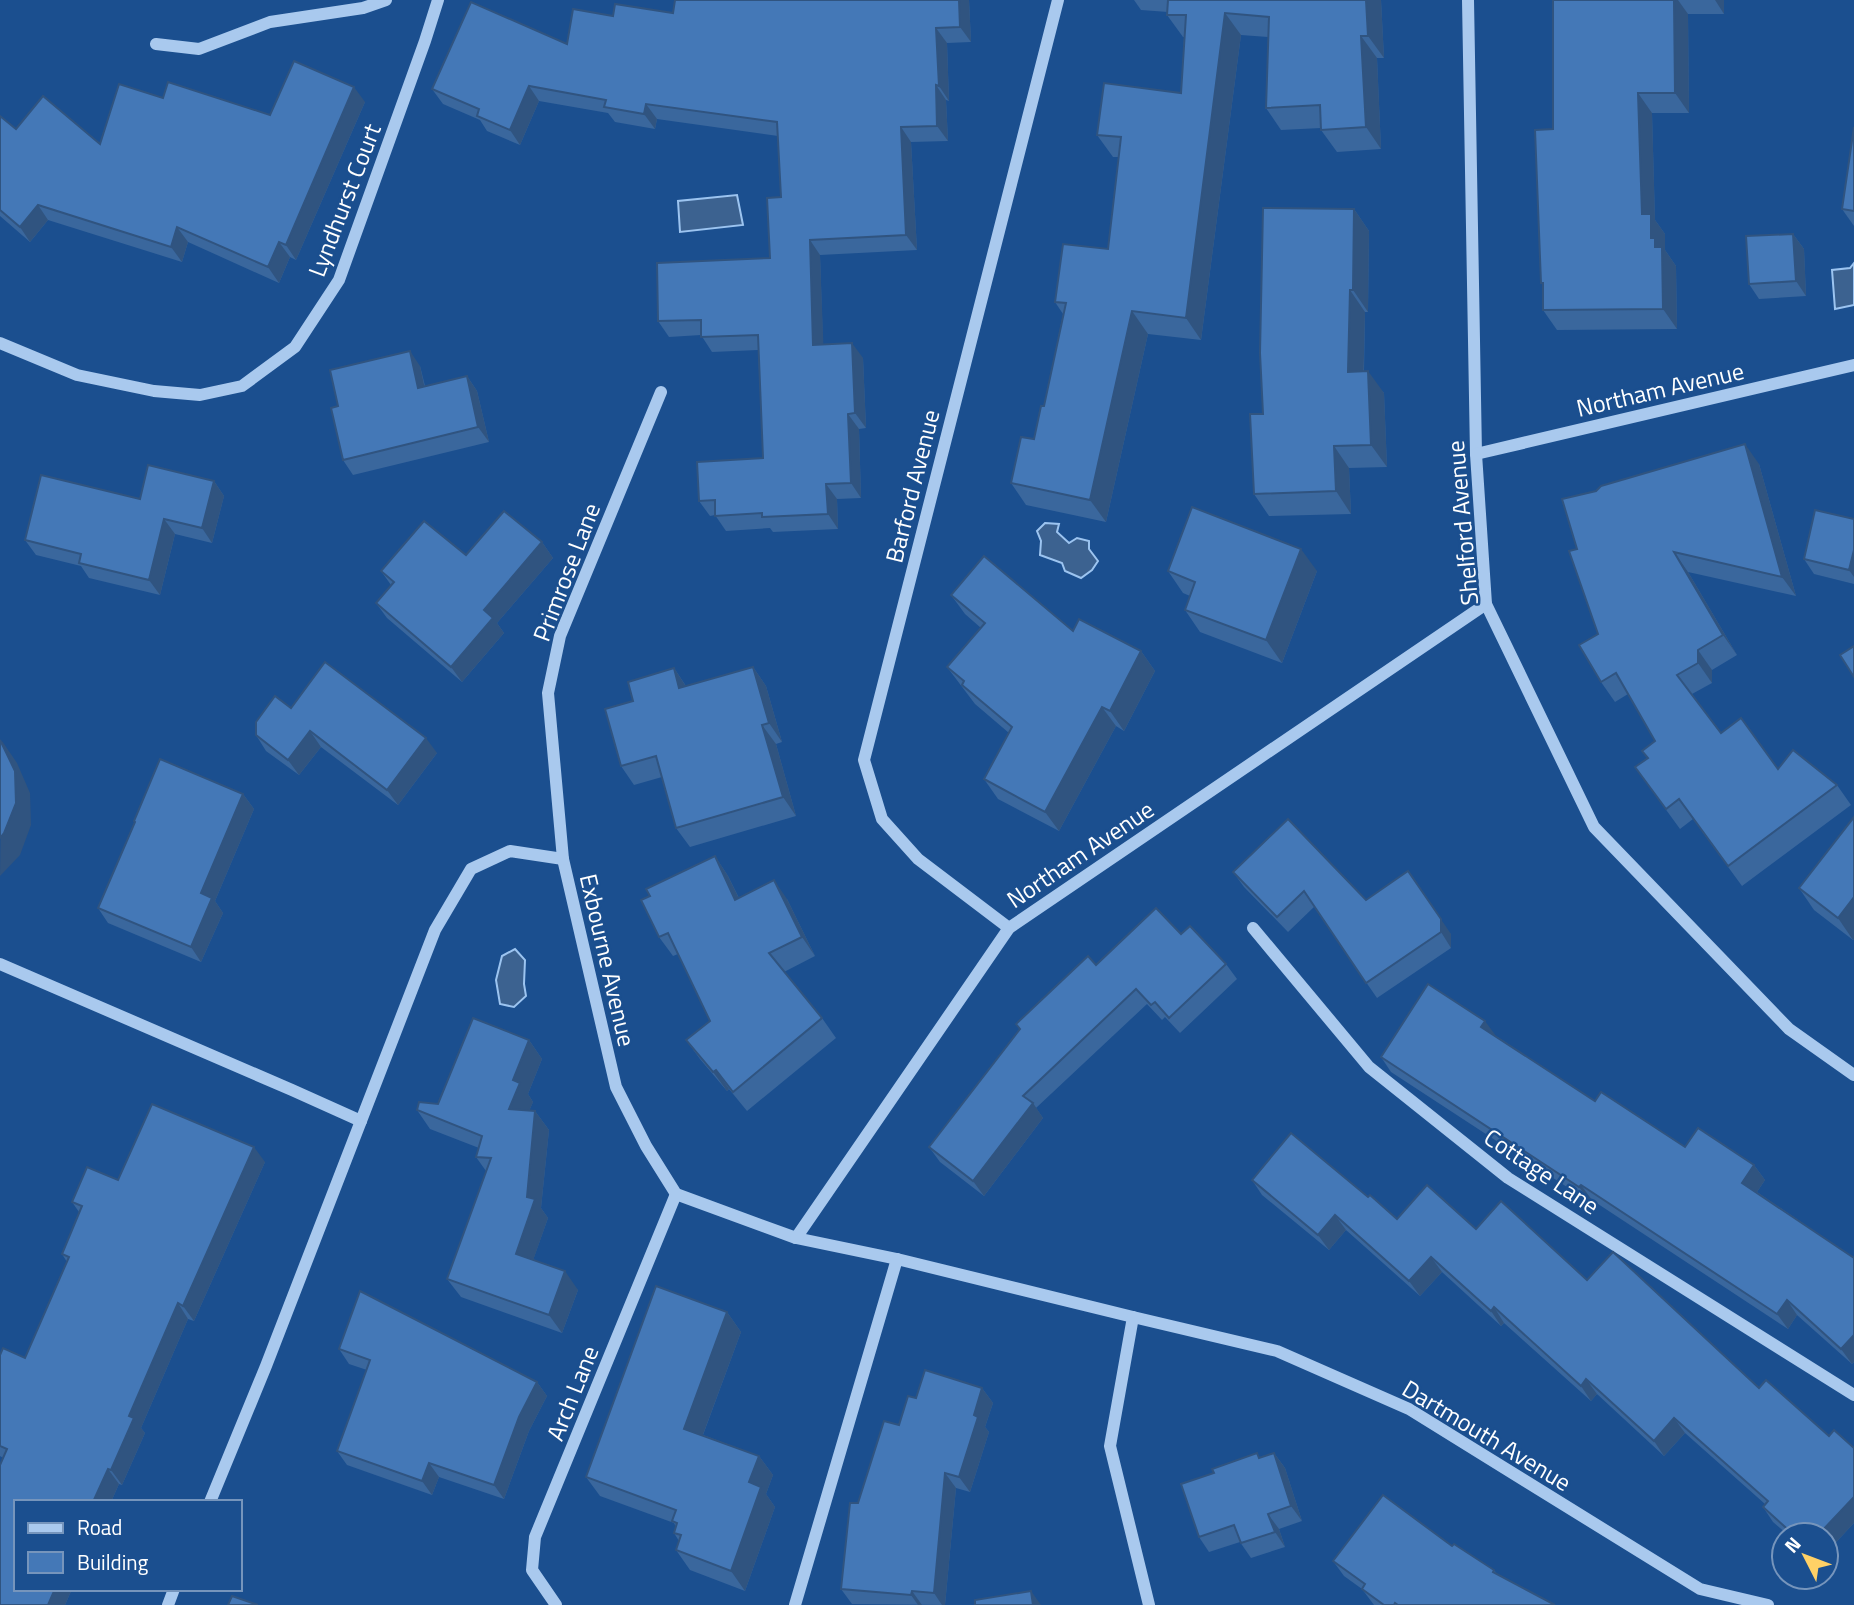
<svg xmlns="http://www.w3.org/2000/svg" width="1854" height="1605" font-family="'Titillium Web',sans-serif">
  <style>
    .water { fill: #3c6290; stroke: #9cc4f0; stroke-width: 2 }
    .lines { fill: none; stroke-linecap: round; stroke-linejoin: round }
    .minor { stroke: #a9c9ee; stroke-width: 12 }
    .wall { fill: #3a679d }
    .shaded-wall { fill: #305480 }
    .building { fill: #4478b7; stroke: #305480; stroke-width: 2 }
    .labels { text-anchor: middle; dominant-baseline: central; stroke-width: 5; stroke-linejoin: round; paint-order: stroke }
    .street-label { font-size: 24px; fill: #fff; stroke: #1b4f8f }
  </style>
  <rect width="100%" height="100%" fill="#1b4f8f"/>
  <g class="water">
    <polygon points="737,195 743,225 680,232 678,201"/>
    <polygon points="1854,263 1854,305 1835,309 1832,270 1850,268"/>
    <polygon points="1045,523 1059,524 1057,532 1069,543 1077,538 1089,541 1089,549 1098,561 1092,570 1081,578 1065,571 1062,563 1040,555 1041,541 1037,531"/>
    <polygon points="515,949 525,960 524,984 526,996 514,1007 500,1004 496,980 502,956"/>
  </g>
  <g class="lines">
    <g class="minor">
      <polyline points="1468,0 1476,454 1486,604 1594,827 1789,1029 1854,1075"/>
      <polyline points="156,44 199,49 270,22 363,8 386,0"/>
      <polyline points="0,343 77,375 154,391 200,395 242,386 295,347 339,280 425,41 438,0"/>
      <polyline points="661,392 560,636 548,693 563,859 616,1087 646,1146 676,1194 796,1238 897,1259 1133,1317"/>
      <polyline points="1476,454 1854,365"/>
      <polyline points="1009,928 918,859 882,819 864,760 1058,0"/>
      <polyline points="1253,928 1369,1067 1508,1178 1854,1395"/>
      <polyline points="0,964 292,1090 361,1121"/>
      <polyline points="796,1238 1009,928 1486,604"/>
      <polyline points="210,1502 266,1366 435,930 471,869 510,851 563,859"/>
      <polyline points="168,1605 174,1589"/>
      <polyline points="556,1605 532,1570 535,1537 676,1194"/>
      <polyline points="795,1605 897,1259"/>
      <polyline points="1149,1605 1110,1446 1133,1317 1277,1351 1409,1409 1700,1589 1768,1605"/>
    </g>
  </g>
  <g class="wall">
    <polygon points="969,0 971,42 947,43 949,101 946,100 948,141 911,142 917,250 820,255 823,344 863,358 866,428 859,429 861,498 837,499 838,529 773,532 770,528 726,531 715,515 710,516 699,501 763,458 758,350 712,352 701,335 669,337 658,321 770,258 781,197 778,136 657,119 655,129 615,122 608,113 539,101 520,145 487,131 480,120 443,104 432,89 567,44 613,16"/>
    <polygon points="1134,0 1381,0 1384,58 1377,58 1381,149 1337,152 1321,130 1321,128 1281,130 1266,108 1268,37 1241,35 1201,340 1148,334 1106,522 1026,505 1011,483 1034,439 1044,406 1063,314 1055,302 1108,249 1119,157 1113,157 1097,135 1181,93 1184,37 1183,37 1167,15 1168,12 1141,10"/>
    <polygon points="1553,0 1724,0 1724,14 1688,14 1689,113 1652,113 1655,220 1665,234 1665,250 1676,266 1677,329 1557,330 1543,310 1543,285 1541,283 1553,129"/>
    <polygon points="163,98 270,115 365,102 296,260 290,257 279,283 188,242 182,262 48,220 30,242 0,216 0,116 16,129 100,144"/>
    <polygon points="1854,127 1854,226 1842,209"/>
    <polygon points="1354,209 1369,231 1368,312 1365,312 1364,371 1384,393 1387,467 1349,468 1351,514 1269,516 1254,494 1263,414"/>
    <polygon points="1793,234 1804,249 1806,296 1759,299 1749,284"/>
    <polygon points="420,366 425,386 467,376 477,391 489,442 353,475 343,460 338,406"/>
    <polygon points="1759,464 1796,596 1688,572 1737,655 1712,670 1712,683 1692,694 1721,733 1778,769 1837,785 1851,805 1742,886 1693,819 1680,829 1635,767 1647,758 1655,741 1628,694 1615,702 1601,682 1598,634 1577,549 1596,491"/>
    <polygon points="214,481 224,496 212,543 175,534 160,595 89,578 81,566 36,555 25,540 140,499"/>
    <polygon points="1854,519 1854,584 1814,574 1804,559"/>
    <polygon points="542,542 553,558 497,623 504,633 462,682 387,618 376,603 391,585 381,571"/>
    <polygon points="1168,571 1317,571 1282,663 1200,632 1185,610 1190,596 1183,593"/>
    <polygon points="951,595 1141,651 1155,671 1124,731 1116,726 1059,831 998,799 984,779 1009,733 975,704 947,667 981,628 965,614"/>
    <polygon points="753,667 766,686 782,742 776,744 796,816 690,847 676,828 662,777 634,785 621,766 633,701 674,668 686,686"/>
    <polygon points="291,708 437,753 398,805 321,747 299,775 266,751 256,735"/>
    <polygon points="243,794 254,809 215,901 223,913 201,962 108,923 98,908 134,823"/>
    <polygon points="1854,817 1854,939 1853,940 1814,910 1799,888"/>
    <polygon points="715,856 728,876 739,898 787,899 815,956 784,972 822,1018 836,1038 747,1111 729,1089 727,1091 700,1059 686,1040 710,1021 678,954 673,956 659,937 650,896"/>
    <polygon points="1233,872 1366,900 1451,934 1451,948 1377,998 1314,907 1288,932 1244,887"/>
    <polygon points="1181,934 1226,964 1237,979 1180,1033 1165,1017 1162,1020 1147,1004 1036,1108 1043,1118 984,1196 940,1162 929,1147 1020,1030 1016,1024 1096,965"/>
    <polygon points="1496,1036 1595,1101 1685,1147 1754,1165 1765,1180 1757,1192 1854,1258 1854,1362 1852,1364 1797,1315 1788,1329 1592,1200 1590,1202 1391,1072 1381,1057"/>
    <polygon points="529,1040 542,1059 528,1094 533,1102 529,1111 535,1111 549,1130 541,1208 548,1218 533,1260 578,1290 562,1333 461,1297 447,1279 486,1171 476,1157 479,1148 430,1129 417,1110 438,1104"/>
    <polygon points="265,1162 194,1321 188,1319 141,1428 145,1433 122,1485 119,1484 111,1502 16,1502 16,1589 72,1589 65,1605 0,1605 3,1458 0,1456 0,1355 25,1358 67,1262 62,1254 79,1212 72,1202 118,1180"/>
    <polygon points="1252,1180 1368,1197 1397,1219 1476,1229 1587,1280 1759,1388 1829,1436 1854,1448 1854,1523 1826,1553 1826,1535 1788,1535 1773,1522 1763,1507 1765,1504 1685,1433 1664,1456 1597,1394 1591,1401 1504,1323 1501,1326 1442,1272 1420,1296 1346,1230 1329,1250 1262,1195"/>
    <polygon points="727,1312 741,1332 703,1435 759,1456 773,1475 766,1494 775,1507 745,1591 690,1570 676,1550 679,1541 674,1533 676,1527 674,1523 600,1496 586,1477"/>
    <polygon points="339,1349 537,1382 547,1396 529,1431 504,1499 439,1477 432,1495 347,1465 337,1451 367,1370 349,1364"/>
    <polygon points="982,1388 993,1403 985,1427 989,1432 970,1492 956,1488 945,1605 852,1604 841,1589 858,1503 899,1425 916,1398"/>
    <polygon points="1257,1453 1260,1458 1274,1453 1285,1468 1302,1521 1279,1529 1285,1547 1251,1558 1240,1542 1209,1552 1199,1537 1214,1473"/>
    <polygon points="1452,1546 1494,1570 1497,1574 1555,1605 1374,1605 1362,1589 1344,1576 1333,1561"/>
  </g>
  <g class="shaded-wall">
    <polygon points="959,0 969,0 971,42 960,27"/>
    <polygon points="1366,0 1381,0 1384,58 1368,36"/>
    <polygon points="1674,0 1678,0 1688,14 1689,113 1675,93"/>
    <polygon points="1715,0 1724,0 1724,14"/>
    <polygon points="1225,13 1241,35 1201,340 1186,318"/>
    <polygon points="936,28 947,43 949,101 939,86"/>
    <polygon points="1361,36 1377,58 1381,149 1366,127"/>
    <polygon points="936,85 946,100 948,141 937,126"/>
    <polygon points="529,86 539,101 520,145 510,130"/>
    <polygon points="354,87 365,102 296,260 286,245"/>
    <polygon points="1638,93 1652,113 1655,220 1665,234 1665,250 1676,266 1677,329 1663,309 1655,247 1642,214"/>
    <polygon points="646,104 657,119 655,129 644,114"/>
    <polygon points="901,127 911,142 917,250 906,235"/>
    <polygon points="38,205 48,220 30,242 20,227"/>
    <polygon points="1354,209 1369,231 1368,312 1353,290"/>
    <polygon points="177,227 188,242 182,262 171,247"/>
    <polygon points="1793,234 1804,249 1806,296 1796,281"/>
    <polygon points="810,240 820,255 824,360 813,345"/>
    <polygon points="279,242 290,257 279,283 268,267"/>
    <polygon points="1350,290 1365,312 1363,394 1348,372"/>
    <polygon points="1132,311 1148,334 1106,522 1090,500"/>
    <polygon points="852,343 863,358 866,428 855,413"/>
    <polygon points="410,351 420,366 428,403 418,388"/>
    <polygon points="1368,371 1384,393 1387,467 1371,445"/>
    <polygon points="467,376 477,391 489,442 478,427"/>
    <polygon points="848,414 859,429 861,498 851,483"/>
    <polygon points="1745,444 1759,464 1796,596 1782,577"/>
    <polygon points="1334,446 1349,468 1351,514 1336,491"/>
    <polygon points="214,481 224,496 212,543 202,528"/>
    <polygon points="826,484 837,499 838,529 828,514"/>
    <polygon points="164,519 175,534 160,595 149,580"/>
    <polygon points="542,542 553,558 497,623 504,633 462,682 451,667 484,610"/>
    <polygon points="1301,549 1317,571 1282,663 1266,640"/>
    <polygon points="1854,550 1854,577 1849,570"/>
    <polygon points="1674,552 1688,572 1737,655 1723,635"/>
    <polygon points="1698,650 1712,670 1712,683 1698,663"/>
    <polygon points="1141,651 1155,671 1124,731 1110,711"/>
    <polygon points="753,667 766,686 782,742 769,723"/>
    <polygon points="674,668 687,688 679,688"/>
    <polygon points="1102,707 1116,726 1059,831 1045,812"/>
    <polygon points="762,725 776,744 796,816 783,797"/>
    <polygon points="310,731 321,747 299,775 288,760"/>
    <polygon points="426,738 437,753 398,805 387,790"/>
    <polygon points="2,741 17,763 30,793 31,825 20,855 0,876"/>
    <polygon points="243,794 254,809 215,901 223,913 201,962 191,947 201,893"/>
    <polygon points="715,856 728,876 749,919 735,900"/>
    <polygon points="1408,871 1451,934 1451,948 1441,932"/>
    <polygon points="774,880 787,899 815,956 802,937"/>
    <polygon points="1854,897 1854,939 1853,940 1838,918"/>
    <polygon points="1485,1021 1496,1036 1492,1043 1481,1027"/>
    <polygon points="529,1040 542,1059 528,1094 533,1102 522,1128 509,1109 513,1080"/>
    <polygon points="716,1070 729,1089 727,1091 713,1072"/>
    <polygon points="1033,1103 1043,1118 984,1196 973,1181"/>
    <polygon points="535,1111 549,1130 541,1208 548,1218 529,1272 516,1254 527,1197"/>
    <polygon points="254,1147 265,1162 194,1321 183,1306"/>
    <polygon points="1754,1165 1765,1180 1753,1198 1742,1183"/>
    <polygon points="1581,1185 1592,1200 1590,1202 1579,1187"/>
    <polygon points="1335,1215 1346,1230 1329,1250 1318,1235"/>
    <polygon points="1431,1257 1442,1272 1420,1296 1409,1281"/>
    <polygon points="565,1271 578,1290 562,1333 549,1315"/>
    <polygon points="1787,1300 1797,1315 1788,1329 1777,1314"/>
    <polygon points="178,1303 188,1319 141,1428 145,1433 122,1485 111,1470 129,1416"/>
    <polygon points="1494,1307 1504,1323 1501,1326 1491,1311"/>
    <polygon points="727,1312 741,1332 698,1448 684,1429"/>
    <polygon points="1854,1335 1854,1362 1852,1364 1841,1349"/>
    <polygon points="1586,1379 1597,1394 1591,1401 1581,1386"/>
    <polygon points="537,1382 547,1396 529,1431 504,1499 494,1485 519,1417"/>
    <polygon points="982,1388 993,1403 985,1427 989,1432 970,1492 959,1477 974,1415"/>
    <polygon points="1674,1418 1685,1433 1664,1456 1654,1441"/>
    <polygon points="1274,1453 1285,1468 1302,1521 1291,1506"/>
    <polygon points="759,1456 773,1475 766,1494 775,1507 745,1591 731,1571 749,1482"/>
    <polygon points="429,1463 439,1477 432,1495 422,1481"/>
    <polygon points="108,1469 119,1484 111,1502 93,1502"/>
    <polygon points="945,1473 956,1488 945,1605 942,1605 934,1593"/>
    <polygon points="1854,1497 1854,1523 1826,1553 1826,1535 1818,1535"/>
    <polygon points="1268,1514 1279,1529 1285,1547 1275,1532"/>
    <polygon points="55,1589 72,1589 65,1605 48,1605"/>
    <polygon points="912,1591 922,1605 918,1605 911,1595"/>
    <polygon points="1031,1591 1041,1605 1033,1605"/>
  </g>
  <g class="building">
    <polygon points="675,0 959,0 960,27 936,28 939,86 936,85 937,126 901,127 906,235 810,240 813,345 852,343 855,413 848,414 851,483 826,484 828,514 762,517 762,513 715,516 715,500 699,501 697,462 763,458 758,335 701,337 701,320 658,321 657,263 770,258 767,198 781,197 777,122 646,104 644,114 604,107 606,100 529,86 510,130 477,116 479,109 432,89 471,2 567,44 573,9 613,16 615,4 673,13"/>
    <polygon points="1168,0 1366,0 1368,36 1361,36 1366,127 1321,130 1320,105 1266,108 1269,17 1225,13 1186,318 1132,311 1090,500 1011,483 1021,437 1034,439 1041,406 1044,406 1066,303 1055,302 1063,244 1108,249 1121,137 1097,135 1104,83 1181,93 1186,15 1167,15"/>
    <polygon points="1553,0 1674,0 1675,93 1638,93 1642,214 1651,214 1651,238 1655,238 1655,247 1662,247 1663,309 1543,310 1543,283 1541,283 1535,130 1553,129"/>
    <polygon points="294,61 354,87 286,245 279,242 268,267 177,227 171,247 38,205 20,227 0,210 0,116 16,129 43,96 100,144 119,84 163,98 168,82 270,115"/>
    <polygon points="1854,127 1854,211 1842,209"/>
    <polygon points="1263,208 1354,209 1353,290 1350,290 1348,372 1368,371 1371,445 1334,446 1336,491 1254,494 1250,414 1263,414 1260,353"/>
    <polygon points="1793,234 1796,281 1749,284 1746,236"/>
    <polygon points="410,351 418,388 467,376 478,427 343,460 331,408 338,406 330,370"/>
    <polygon points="1745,444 1782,577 1674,552 1723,635 1698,650 1698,663 1677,675 1721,733 1741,718 1778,769 1793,750 1837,785 1728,866 1679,799 1666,809 1635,767 1648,758 1642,751 1655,741 1616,673 1601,682 1579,645 1598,634 1569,551 1577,549 1562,499 1596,491 1601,486"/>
    <polygon points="148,465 214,481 202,528 164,519 149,580 79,563 81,554 25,540 41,475 140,499"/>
    <polygon points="1192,507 1301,549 1266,640 1185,610 1195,582 1168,571"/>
    <polygon points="1815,510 1854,519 1854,550 1849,570 1804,559"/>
    <polygon points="504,511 542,542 484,610 493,618 451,667 376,603 394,582 381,571 424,521 466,555"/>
    <polygon points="984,556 1073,631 1079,619 1141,651 1110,711 1102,707 1045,812 984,779 1012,727 962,685 964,681 947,667 985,623 951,595"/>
    <polygon points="1854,646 1854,677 1840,655"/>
    <polygon points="325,662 426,738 387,790 310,731 288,760 256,735 256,722 275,696 291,708"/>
    <polygon points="753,667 769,723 762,725 783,797 676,828 656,756 621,766 605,709 633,701 628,682 674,668 679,688"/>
    <polygon points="0,740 15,771 16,803 4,833 0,838"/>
    <polygon points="160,759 243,794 201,893 212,898 191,947 98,908 135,822 134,821"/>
    <polygon points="1854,817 1854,897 1838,918 1799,888"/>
    <polygon points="1288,819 1366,900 1408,871 1441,919 1441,932 1366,983 1304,891 1277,917 1233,872"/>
    <polygon points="715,856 735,900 774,880 802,937 769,953 822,1018 733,1092 716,1070 713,1072 686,1040 710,1021 668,933 659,937 641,900 650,896 646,889"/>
    <polygon points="1156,908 1181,934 1190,926 1226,964 1169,1018 1155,1002 1151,1005 1136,989 1023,1096 1033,1103 973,1181 929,1147 1020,1029 1016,1024 1088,956 1096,965"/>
    <polygon points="1428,984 1485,1021 1481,1027 1595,1101 1601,1092 1685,1147 1698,1128 1754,1165 1742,1183 1854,1258 1854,1335 1841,1349 1787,1300 1777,1314 1581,1185 1579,1187 1381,1057"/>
    <polygon points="473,1018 529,1040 513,1080 520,1083 509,1109 535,1111 527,1197 535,1199 516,1254 565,1271 549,1315 447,1279 491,1158 476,1157 482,1136 417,1110 419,1102 438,1104"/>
    <polygon points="152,1104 254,1147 183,1306 178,1303 129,1416 134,1418 111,1470 108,1469 93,1502 16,1502 16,1589 55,1589 48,1605 0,1605 0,1465 7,1449 0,1446 0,1355 3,1348 25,1358 69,1257 62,1254 82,1206 72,1202 87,1167 118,1180"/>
    <polygon points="1291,1133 1368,1197 1370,1195 1397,1219 1427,1185 1476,1229 1501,1201 1587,1280 1613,1252 1759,1388 1766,1380 1829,1436 1834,1430 1854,1448 1854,1497 1818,1535 1794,1535 1763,1507 1768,1501 1674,1418 1654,1441 1586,1379 1581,1386 1494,1307 1491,1311 1431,1257 1409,1281 1335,1215 1318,1235 1252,1180"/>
    <polygon points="656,1286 727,1312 684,1429 759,1456 749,1482 761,1487 731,1571 676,1550 681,1535 674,1533 677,1523 672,1521 676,1510 586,1477"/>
    <polygon points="360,1291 537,1382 519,1417 494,1485 429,1463 422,1481 337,1451 370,1360 339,1349"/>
    <polygon points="925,1370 982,1388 974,1415 978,1417 959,1477 945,1473 934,1593 912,1591 911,1595 841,1589 850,1503 858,1503 884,1421 899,1425 908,1396 916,1398"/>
    <polygon points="1257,1453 1259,1458 1274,1453 1291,1506 1268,1514 1275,1532 1241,1543 1234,1525 1199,1537 1181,1484 1214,1473 1212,1469"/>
    <polygon points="1383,1495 1452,1546 1454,1544 1494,1570 1493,1572 1555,1605 1398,1605 1395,1603 1394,1605 1384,1605 1362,1589 1365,1584 1333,1561"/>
    <polygon points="1031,1591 1033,1605 975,1605 975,1600"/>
    <polygon points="232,1596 258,1605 228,1605"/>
  </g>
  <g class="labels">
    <g class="street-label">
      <text transform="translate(344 200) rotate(-69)">Lyndhurst Court</text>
      <text transform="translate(1660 389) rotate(-13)">Northam Avenue</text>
      <text transform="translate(912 486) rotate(-76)">Barford Avenue</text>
      <text transform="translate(1462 523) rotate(-95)">Shelford Avenue</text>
      <text transform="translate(566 572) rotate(-69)">Primrose Lane</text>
      <text transform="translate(1080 854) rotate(-34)">Northam Avenue</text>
      <text transform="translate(608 960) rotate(77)">Exbourne Avenue</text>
      <text transform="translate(1542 1171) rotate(34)">Cottage Lane</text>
      <text transform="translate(572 1393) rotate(-68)">Arch Lane</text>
      <text transform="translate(1487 1435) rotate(31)">Dartmouth Avenue</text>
    </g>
  </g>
  <rect x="14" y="1500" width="228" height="91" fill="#1b4f8f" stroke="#7695bc" stroke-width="2"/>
  <rect x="28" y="1523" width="35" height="10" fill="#a9c9ee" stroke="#7695bc" stroke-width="2"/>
  <text x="77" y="1535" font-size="21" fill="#ffffff">Road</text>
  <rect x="28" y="1552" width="35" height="21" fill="#4478b7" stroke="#7695bc" stroke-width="2"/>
  <text x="77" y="1570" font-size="21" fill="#ffffff">Building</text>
  <g transform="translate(1805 1556) rotate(312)"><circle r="33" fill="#1b4f8f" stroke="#7695bc" stroke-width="2"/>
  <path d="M0-5L12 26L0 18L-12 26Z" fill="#ffd166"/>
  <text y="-10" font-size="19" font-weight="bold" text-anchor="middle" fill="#ffffff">N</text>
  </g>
</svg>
